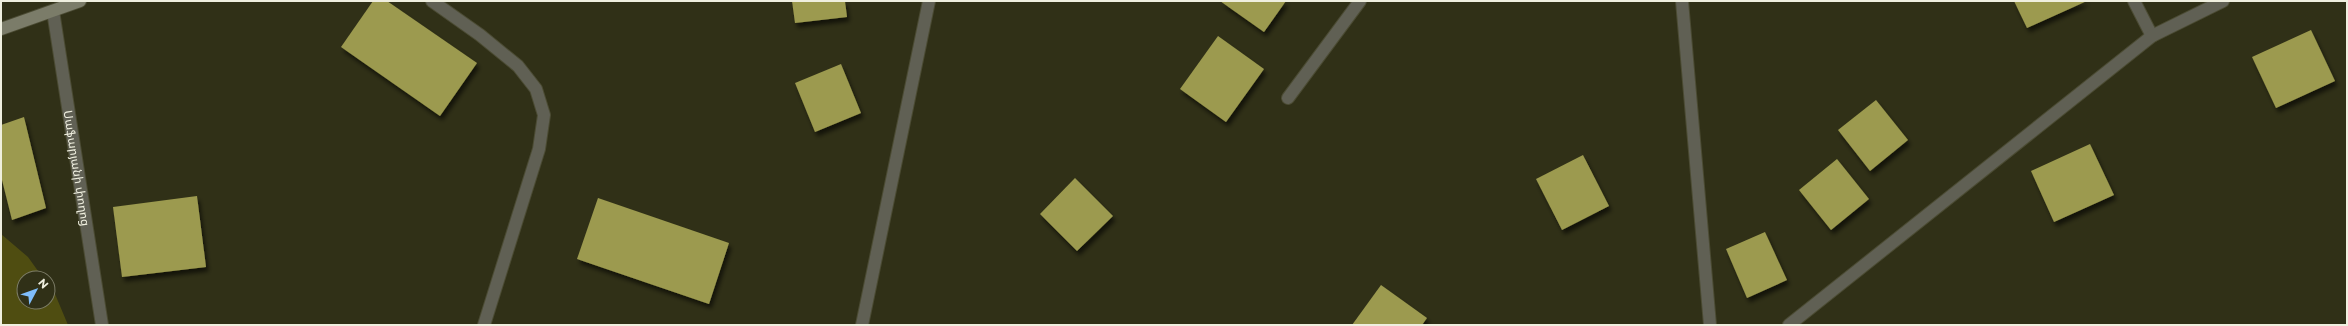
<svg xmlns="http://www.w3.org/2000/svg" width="2348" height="326" font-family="Montserrat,'Noto Sans Armenian',sans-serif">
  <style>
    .garden { fill: #4f4d11 }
    .building { fill: #9c9a4f; filter: url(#shadow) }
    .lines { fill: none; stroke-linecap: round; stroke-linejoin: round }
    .lane-casing { stroke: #4b4b33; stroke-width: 14 }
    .street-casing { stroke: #4b4b33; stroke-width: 14 }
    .secondary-casing { stroke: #4b4b33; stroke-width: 14 }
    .lane { stroke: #606054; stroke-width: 12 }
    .street { stroke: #606054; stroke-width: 12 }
    .secondary { stroke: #7b7c69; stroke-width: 12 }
    .labels { text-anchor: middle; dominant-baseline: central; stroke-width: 4; stroke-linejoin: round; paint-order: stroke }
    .street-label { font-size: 12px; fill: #efefdf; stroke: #303017 }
  </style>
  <defs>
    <filter id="shadow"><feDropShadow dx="2.5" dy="4.5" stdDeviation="2" flood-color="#0009"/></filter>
  </defs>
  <rect width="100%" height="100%" fill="#303017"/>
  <polygon class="garden" points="1,234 28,257 43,278 24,278 24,302 48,302 48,285 55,294 68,325 1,325"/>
  <g class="building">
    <polygon points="373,1 387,1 477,63 440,116 341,47"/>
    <polygon points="792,1 845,1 847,17 795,23"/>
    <polygon points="1220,1 1286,1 1264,32"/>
    <polygon points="2014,1 2087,1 2027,28"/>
    <polygon points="2311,30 2335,81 2276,108 2252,57"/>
    <polygon points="1218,36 1264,69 1226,122 1180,89"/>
    <polygon points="841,64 861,113 815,132 795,83"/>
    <polygon points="1876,100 1908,140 1870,171 1838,130"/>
    <polygon points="24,117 46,208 12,220 1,176 1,125"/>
    <polygon points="2090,144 2114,195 2054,222 2031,171"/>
    <polygon points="1583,155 1609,206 1562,230 1536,179"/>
    <polygon points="1837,159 1869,199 1831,230 1799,190"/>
    <polygon points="1075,178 1113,216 1077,251 1040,214"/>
    <polygon points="197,196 206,267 122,277 113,207"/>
    <polygon points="598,198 729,243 709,304 577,259"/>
    <polygon points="1765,232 1787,280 1747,298 1726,249"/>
    <polygon points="1381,285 1427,318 1422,325 1352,325"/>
  </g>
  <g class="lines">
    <g class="lane-casing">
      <g id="lane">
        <polyline points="432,1 480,35 518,66 536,89 544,115 539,149 484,325"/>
        <polyline points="1288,98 1360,1"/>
      </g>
    </g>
    <g class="street-casing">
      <g id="street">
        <polyline points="1682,1 1710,325"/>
        <polyline points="2134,1 2152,36"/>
        <path id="s1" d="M53,11L102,325"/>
        <polyline points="862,325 929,1"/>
        <polyline points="1789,325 2152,36 2223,1"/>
      </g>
    </g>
    <g class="secondary-casing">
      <polyline id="secondary" points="1,29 80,1"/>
    </g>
    <use href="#lane" class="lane"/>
    <use href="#street" class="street"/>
    <use href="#secondary" class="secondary"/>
  </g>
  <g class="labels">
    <g class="street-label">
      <text stroke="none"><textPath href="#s1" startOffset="159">Սաֆարյանի փողոց</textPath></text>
    </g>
  </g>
  <rect width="2348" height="326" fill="none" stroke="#efefdf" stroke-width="4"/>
  <g transform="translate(36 290) rotate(49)"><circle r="19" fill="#303017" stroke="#7c7c67"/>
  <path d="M0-3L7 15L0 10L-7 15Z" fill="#7fbdfa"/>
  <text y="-6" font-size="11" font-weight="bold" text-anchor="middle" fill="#efefdf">N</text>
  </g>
</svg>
